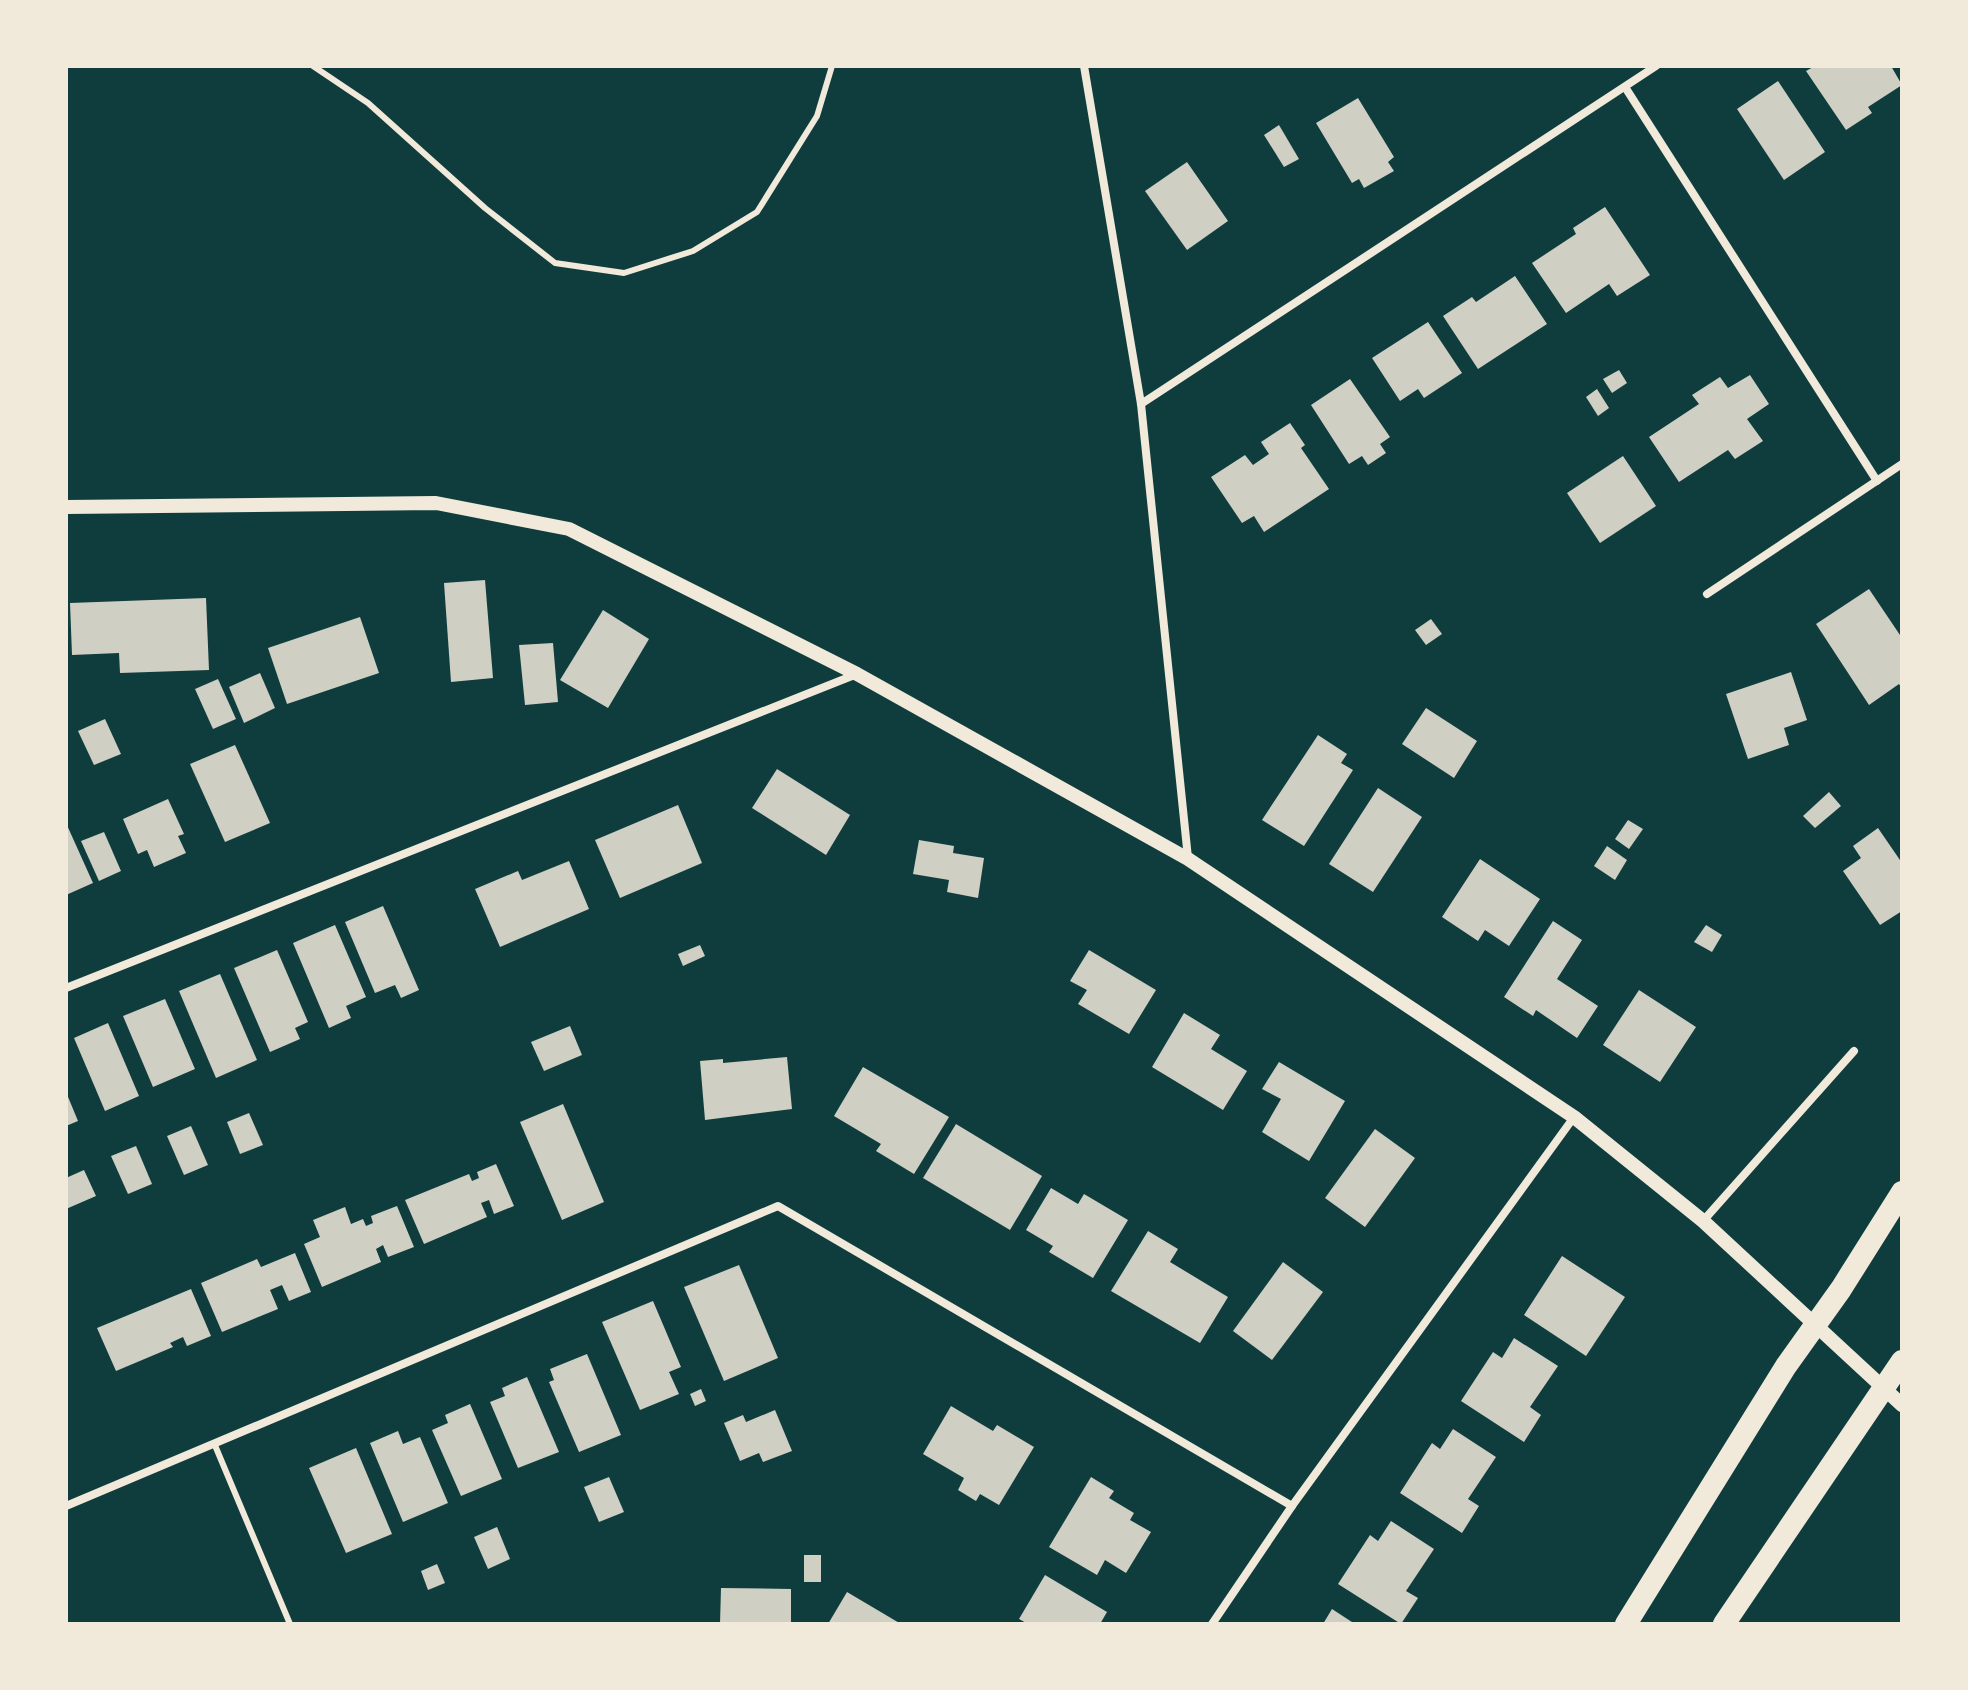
<svg xmlns="http://www.w3.org/2000/svg" width="1968" height="1690" font-family="Overpass,sans-serif">
  <style>
    .building { fill: #cfcfc3 }
    .lines { fill: none; stroke-linecap: round; stroke-linejoin: round }
    .service { stroke: #f1e9da; stroke-width: 6 }
    .minor { stroke: #f1e9da; stroke-width: 8 }
    .tertiary { stroke: #f1e9da; stroke-width: 14 }
    .trunk { stroke: #f1e9da; stroke-width: 22 }
  </style>
  <rect width="100%" height="100%" fill="#0f3d3e"/>
  <g class="building">
    <polygon points="1815,66 1891,66 1902,85 1868,107 1872,113 1846,130 1806,71"/>
    <polygon points="1778,81 1825,152 1784,180 1737,109"/>
    <polygon points="1358,98 1394,157 1388,162 1394,171 1364,188 1359,179 1352,183 1316,123"/>
    <polygon points="1279,125 1299,159 1284,167 1264,135"/>
    <polygon points="1187,162 1228,221 1187,250 1145,191"/>
    <polygon points="1605,207 1650,275 1617,296 1609,284 1566,313 1532,263 1576,234 1573,228"/>
    <polygon points="1515,276 1547,324 1478,369 1443,316 1472,297 1476,302"/>
    <polygon points="1428,322 1462,373 1424,398 1418,389 1400,401 1372,358"/>
    <polygon points="1619,370 1627,383 1612,393 1603,379"/>
    <polygon points="1750,375 1769,404 1747,419 1763,441 1735,459 1728,450 1679,482 1649,437 1699,404 1692,395 1720,377 1728,388"/>
    <polygon points="1350,379 1390,437 1380,444 1386,453 1368,465 1362,456 1349,464 1311,405"/>
    <polygon points="1597,389 1609,408 1598,416 1586,397"/>
    <polygon points="1290,423 1305,445 1301,448 1329,489 1264,532 1254,516 1242,523 1211,477 1245,455 1253,465 1269,454 1261,442"/>
    <polygon points="1623,456 1656,506 1600,543 1567,493"/>
    <polygon points="485,580 493,678 451,682 444,583"/>
    <polygon points="1869,589 1902,638 1902,689 1899,684 1869,705 1816,624"/>
    <polygon points="206,598 209,670 120,673 119,653 72,655 70,603"/>
    <polygon points="603,610 649,639 608,708 560,680"/>
    <polygon points="360,617 379,673 287,704 268,648"/>
    <polygon points="1431,619 1442,634 1426,645 1415,630"/>
    <polygon points="553,643 558,702 525,705 519,645"/>
    <polygon points="1791,672 1807,720 1784,728 1789,745 1748,759 1726,694"/>
    <polygon points="260,673 275,708 244,723 229,687"/>
    <polygon points="218,679 236,719 213,729 195,689"/>
    <polygon points="1426,708 1477,741 1454,778 1402,744"/>
    <polygon points="105,719 121,754 94,765 78,731"/>
    <polygon points="1318,735 1347,754 1341,763 1353,770 1304,846 1262,820"/>
    <polygon points="235,745 270,823 225,842 190,764"/>
    <polygon points="777,769 850,815 826,855 752,808"/>
    <polygon points="1378,788 1422,817 1373,892 1329,864"/>
    <polygon points="1829,792 1841,806 1815,828 1803,816"/>
    <polygon points="168,799 184,834 178,836 186,853 154,867 147,850 138,854 123,819"/>
    <polygon points="678,805 702,863 620,898 595,840"/>
    <polygon points="1628,820 1643,829 1629,849 1615,839"/>
    <polygon points="66,823 93,883 66,895"/>
    <polygon points="1878,828 1902,863 1902,911 1880,925 1843,871 1861,858 1853,846"/>
    <polygon points="104,832 121,871 99,881 81,841"/>
    <polygon points="919,840 954,846 953,853 984,858 978,898 947,892 949,880 913,874"/>
    <polygon points="1607,846 1627,860 1615,880 1594,866"/>
    <polygon points="1480,859 1540,899 1509,946 1485,930 1478,941 1442,917"/>
    <polygon points="569,861 589,909 500,947 475,889 518,871 522,880"/>
    <polygon points="383,906 419,990 401,998 395,985 375,993 345,922"/>
    <polygon points="1553,921 1582,940 1557,979 1598,1006 1577,1038 1536,1010 1533,1016 1504,997"/>
    <polygon points="335,925 366,997 346,1006 351,1018 329,1028 293,943"/>
    <polygon points="1706,925 1722,935 1712,952 1694,942"/>
    <polygon points="700,945 705,956 683,966 678,954"/>
    <polygon points="277,950 308,1022 295,1028 300,1039 270,1052 234,968"/>
    <polygon points="1089,950 1156,990 1129,1034 1078,1004 1087,990 1070,981"/>
    <polygon points="220,974 257,1060 216,1078 179,991"/>
    <polygon points="1639,990 1696,1027 1660,1082 1603,1045"/>
    <polygon points="165,999 195,1069 153,1087 123,1016"/>
    <polygon points="1184,1013 1220,1035 1211,1049 1247,1071 1223,1110 1152,1067"/>
    <polygon points="108,1023 139,1096 105,1111 74,1038"/>
    <polygon points="570,1026 582,1055 544,1071 531,1042"/>
    <polygon points="787,1057 792,1109 705,1120 700,1061 723,1059 723,1063"/>
    <polygon points="1279,1062 1345,1101 1309,1161 1262,1132 1281,1099 1262,1089"/>
    <polygon points="863,1067 949,1117 914,1174 876,1151 881,1144 834,1116"/>
    <polygon points="66,1092 78,1121 66,1126"/>
    <polygon points="563,1104 604,1202 562,1220 520,1122"/>
    <polygon points="249,1113 263,1145 240,1154 227,1122"/>
    <polygon points="956,1124 1042,1176 1010,1230 923,1178"/>
    <polygon points="191,1126 208,1165 184,1175 167,1136"/>
    <polygon points="1375,1129 1415,1158 1365,1227 1325,1198"/>
    <polygon points="136,1146 152,1184 128,1194 111,1156"/>
    <polygon points="496,1164 514,1206 494,1214 489,1200 481,1203 487,1217 424,1244 405,1200 469,1174 472,1181 479,1178 477,1172"/>
    <polygon points="84,1170 96,1196 66,1209 66,1178"/>
    <polygon points="1051,1188 1078,1204 1084,1194 1128,1220 1093,1278 1049,1252 1053,1246 1026,1230"/>
    <polygon points="397,1206 414,1247 388,1257 383,1245 376,1249 381,1262 322,1287 304,1244 320,1237 313,1220 345,1207 351,1224 363,1219 366,1226 373,1223 371,1216"/>
    <polygon points="1148,1231 1178,1249 1170,1262 1228,1297 1200,1343 1111,1291"/>
    <polygon points="295,1253 311,1292 289,1301 282,1285 270,1290 278,1309 222,1332 201,1283 257,1259 261,1267"/>
    <polygon points="1562,1256 1625,1297 1586,1356 1524,1315"/>
    <polygon points="1283,1262 1323,1292 1272,1360 1233,1331"/>
    <polygon points="739,1265 778,1358 724,1381 684,1287"/>
    <polygon points="191,1289 211,1336 187,1346 183,1337 170,1343 173,1347 116,1371 97,1328"/>
    <polygon points="653,1301 681,1367 669,1372 679,1394 640,1410 602,1322"/>
    <polygon points="1514,1338 1558,1366 1530,1407 1541,1415 1524,1442 1461,1401 1493,1352 1502,1358"/>
    <polygon points="587,1354 621,1435 579,1452 549,1382 554,1380 550,1369"/>
    <polygon points="527,1377 559,1452 518,1468 490,1402 505,1396 502,1388"/>
    <polygon points="701,1389 706,1401 695,1406 690,1394"/>
    <polygon points="470,1404 502,1479 461,1496 432,1430 448,1423 445,1415"/>
    <polygon points="951,1406 993,1431 997,1425 1034,1447 999,1505 980,1494 976,1501 958,1490 964,1478 923,1454"/>
    <polygon points="775,1410 792,1451 763,1462 759,1453 740,1461 724,1423 743,1415 746,1422"/>
    <polygon points="1453,1429 1496,1457 1468,1499 1479,1506 1462,1533 1400,1493 1432,1443 1440,1449"/>
    <polygon points="398,1431 403,1444 420,1437 448,1503 403,1522 370,1443"/>
    <polygon points="356,1448 392,1534 346,1553 309,1468"/>
    <polygon points="609,1477 624,1512 599,1522 584,1487"/>
    <polygon points="1091,1477 1114,1491 1109,1498 1134,1513 1130,1520 1151,1532 1126,1573 1105,1560 1097,1575 1049,1547"/>
    <polygon points="1391,1521 1434,1549 1406,1591 1418,1598 1401,1624 1338,1584 1370,1535 1378,1541"/>
    <polygon points="497,1527 510,1559 488,1569 474,1537"/>
    <rect x="804" y="1555" width="17" height="27"/>
    <polygon points="437,1564 445,1583 428,1590 421,1571"/>
    <polygon points="1045,1575 1107,1612 1100,1624 1028,1624 1019,1619"/>
    <polygon points="721,1588 791,1589 791,1624 720,1624"/>
    <polygon points="847,1592 901,1624 828,1624"/>
    <polygon points="1332,1609 1355,1624 1323,1624"/>
  </g>
  <g class="lines">
    <g class="service">
      <polyline points="313,66 368,103 485,208 555,263 624,273 693,251 757,212 817,116 832,66"/>
      <polyline points="214,1443 290,1624"/>
    </g>
    <g class="minor">
      <polyline points="1084,66 1141,404 1188,858"/>
      <polyline points="1625,87 1877,481"/>
      <polyline points="1141,404 1656,66"/>
      <polyline points="1707,594 1902,464"/>
      <polyline points="66,988 857,674"/>
      <polyline points="1703,1221 1854,1051"/>
      <polyline points="66,1506 778,1206 1292,1506"/>
      <polyline points="1212,1624 1292,1506 1574,1117"/>
    </g>
    <polyline class="tertiary" points="66,507 436,503 569,529 857,674 1188,859 1574,1117 1703,1221 1902,1405"/>
    <g class="trunk">
      <polyline points="1626,1624 1786,1366 1841,1289 1902,1192"/>
      <polyline points="1724,1624 1902,1361"/>
    </g>
  </g>
  <rect width="1968" height="1690" fill="none" stroke="#f1e9da" stroke-width="136"/>
</svg>
